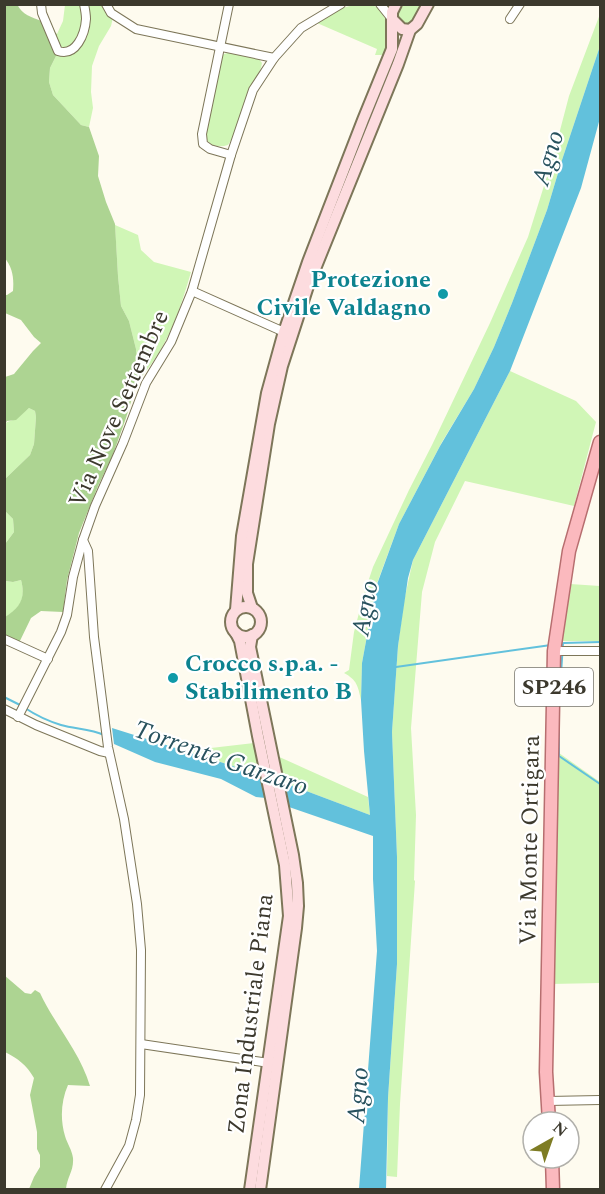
<svg xmlns="http://www.w3.org/2000/svg" width="605" height="1194" font-family="Spectral,serif">
  <style>
    .green { fill: #d0f6b6 }
    .forest { fill: #add492 }
    .water { fill: #62c1dc }
    .lines { fill: none; stroke-linecap: round; stroke-linejoin: round }
    .stream { stroke: #62c1dc; stroke-width: 2 }
    .minor-casing { stroke: #7d7659; stroke-width: 10 }
    .secondary-casing { stroke: #7d7659; stroke-width: 14 }
    .primary-casing { stroke: #b76e6f; stroke-width: 15 }
    .minor { stroke: #fff; stroke-width: 8 }
    .secondary { stroke: #fddcdf; stroke-width: 10 }
    .primary { stroke: #fbb9be; stroke-width: 12 }
    .culture-dot { fill: #0f9aa8; stroke: #fff; stroke-width: 2 }
    .labels { text-anchor: middle; dominant-baseline: central; stroke-width: 4.5; stroke-linejoin: round; paint-order: stroke }
    .shield { fill: #fff; stroke: #76746c; stroke-width: 1.5 }
    .shield-label { font-size: 22px; font-weight: bold; fill: #3c392d }
    .culture-label { font-size: 24px; font-weight: bold; fill: #0d838f; stroke: #fff; text-anchor: end }
    .street-label { font-size: 24px; fill: #3c392d; stroke: #fff }
    .water-label { font-size: 26px; font-style: italic; fill: #28525e; stroke: #fff }
  </style>
  <rect width="100%" height="100%" fill="#fefbef"/>
  <g class="green">
    <polygon points="65,5 101,5 104,7 115,9 111,26 99,46 92,66 91,92 93,108 89,127 81,125 53,95 49,82 50,68 56,56 57,34 63,21"/>
    <path d="M354,5C359,5 365,4 370,5C389,7 388,33 388,48L382,55H375L377,49L317,23L319,21L342,8Z"/>
    <path d="M403,5H423C416,16 413,30 398,21L397,16Z"/>
    <path d="M600,14V46L561,163L547,210L512,303L494,347L474,389L442,442L399,524L376,586L362,663L361,700C358,686 357,680 344,673L349,670L354,632L364,594L373,567L409,490L432,445L490,323L528,237L553,157L569,96Z"/>
    <path d="M231,52L258,58L262,63L261,68L245,100L232,139L228,145C218,148 207,146 205,134L221,57L224,54Z"/>
    <path d="M115,225L138,235L141,250L154,262L191,272C181,307 169,343 146,371L137,363L136,349L129,321L121,306L118,276Z"/>
    <polygon points="510,371 576,401 596,422 574,506 465,481 435,542 422,592 411,728 416,815 414,880 415,881 400,1104 397,1177 387,1176 388,1098 397,964 397,857 392,732 398,646 404,601 413,560"/>
    <polygon points="29,408 35,411 36,417 34,444 30,455 5,479 5,424 7,422 16,419"/>
    <polygon points="5,511 13,519 14,532 5,544"/>
    <path d="M21,580C26,598 21,608 5,617L4,581L13,582Z"/>
    <polygon points="570,584 600,586 600,641 560,641"/>
    <polygon points="254,743 262,780 233,766 185,751"/>
    <polygon points="559,753 600,782 600,983 551,984 554,754"/>
    <polygon points="275,755 368,797 370,815 285,783 277,758"/>
  </g>
  <g class="forest">
    <path d="M17,4C22,15 32,17 41,21C47,24 52,30 57,34L56,56L50,68L49,82L53,95L81,125L89,127L99,156L98,176L106,202L115,224L118,276L121,306L129,321L136,349L137,363L146,371L137,382L126,418L112,457L98,486L79,533L67,580L63,612L41,611L31,618L17,647L5,639V617C20,608 26,598 21,580L13,582L5,581V544L14,532L13,519L5,511V479L30,455L34,444L36,417L35,411L29,408L16,420L7,421L5,424V377L14,374L33,351L41,343L34,337L21,320L5,313V295H7L13,291C14,278 13,268 4,257V5Z"/>
    <path d="M4,975L25,993L31,994L35,990L40,993C55,1025 80,1052 90,1086L68,1085C61,1101 60,1119 65,1136C67,1143 72,1150 73,1158C74,1171 67,1177 66,1189H29L34,1177L40,1167V1155L37,1149V1132L30,1095L34,1078C26,1064 18,1059 5,1052Z"/>
  </g>
  <g class="water">
    <polygon points="600,46 600,118 581,188 510,371 413,560 408,578 398,646 392,732 397,857 397,964 388,1098 386,1189 359,1189 377,951 373,879 373,836 289,807 285,783 370,815 364,751 361,700 362,663 376,587 399,524 440,446 474,389 494,347 512,303 547,210 561,163"/>
    <polygon points="112,728 233,766 262,780 266,798 256,797 221,779 155,762 114,744"/>
  </g>
  <g class="lines">
    <g class="stream">
      <polyline points="563,643 559,706 559,756 600,784"/>
      <polyline points="564,643 600,642"/>
      <polyline points="396,667 551,645"/>
      <polyline points="4,697 20,705"/>
      <path d="M25,708C37,716 48,721 61,725C75,729 91,729 104,735"/>
    </g>
    <g class="minor-casing">
      <g id="minor">
        <path d="M41,4L42,13L58,51C76,57 85,34 86,19C86,15 85,9 84,4"/>
        <polyline points="106,4 111,13 136,29 274,58"/>
        <polyline points="229,4 202,134 203,144 210,149 231,155"/>
        <polyline points="380,4 392,19"/>
        <polyline points="510,19 520,4"/>
        <polyline points="192,291 284,332"/>
        <polyline points="4,639 48,659"/>
        <polyline points="554,651 600,651"/>
        <polyline points="4,709 36,725 100,751 109,753"/>
        <polyline points="18,717 61,632 67,615 73,577 83,540"/>
        <polyline points="141,1044 269,1063"/>
        <polyline points="548,1101 600,1100"/>
        <polyline points="105,1190 129,1146 136,1120 140,1095 141,950 137,904 124,819 108,747 94,637 88,551 83,540 95,506 123,443 146,383 171,342 192,291 231,155 253,90 274,58 301,28 341,4"/>
      </g>
    </g>
    <g class="secondary-casing">
      <g id="secondary">
        <polyline points="396,4 392,12 392,19 402,29 410,30"/>
        <circle cx="246" cy="622" r="15"/>
        <polyline points="252,608 247,593 247,564 269,424 282,366 308,286 398,64 410,30 417,24 428,4"/>
        <polyline points="236,610 242,536 267,393 283,335 308,262 363,120 392,49 392,19"/>
        <polyline points="236,633 240,641 258,736 285,865 289,916 250,1190"/>
        <polyline points="252,635 250,647 293,855 297,883 298,906 296,928 260,1190"/>
      </g>
    </g>
    <g class="primary-casing">
      <g id="primary">
        <polyline points="549,1122 546,1072 554,651 569,551 600,442"/>
        <polyline points="552,1158 553,1190"/>
      </g>
    </g>
    <use href="#minor" class="minor"/>
    <use href="#secondary" class="secondary"/>
    <use href="#primary" class="primary"/>
  </g>
  <g class="culture-dot">
    <circle cx="443" cy="294" r="6"/>
    <circle cx="173" cy="678" r="6"/>
  </g>
  <g class="labels">
    <rect class="shield" x="515" y="668" width="78" height="38" rx="4.5"/>
    <g class="shield-label">
      <text x="554" y="687">SP246</text>
    </g>
    <g class="culture-label">
      <text x="431" y="280">Protezione<tspan x="431" dy="28">Civile Valdagno</tspan></text>
      <text x="185" y="664" text-anchor="start">Crocco s.p.a. -<tspan x="185" dy="28">Stabilimento B</tspan></text>
    </g>
    <g class="street-label">
      <text transform="translate(119 409) rotate(-66)">Via Nove Settembre</text>
      <text transform="translate(530 840) rotate(-89)">Via Monte Ortigara</text>
      <text transform="translate(251 1014) rotate(-83)">Zona Industriale Piana</text>
    </g>
    <g class="water-label">
      <text transform="translate(548 158) rotate(-73)">Agno</text>
      <text transform="translate(365 608) rotate(-80)">Agno</text>
      <text transform="translate(221 758) rotate(19)">Torrente Garzaro</text>
      <text transform="translate(358 1095) rotate(-86)">Agno</text>
    </g>
  </g>
  <rect width="605" height="1194" fill="none" stroke="#3c392d" stroke-width="12"/>
  <g transform="translate(551 1140) rotate(40)"><circle r="28" fill="#ffffff" stroke="#b1b0ab" stroke-width="1.5"/>
  <path d="M0-4.5L10 22L0 15L-10 22Z" fill="#7e7c24"/>
  <text y="-9" font-size="16" font-weight="bold" text-anchor="middle" fill="#3c392d">N</text>
  </g>
</svg>
